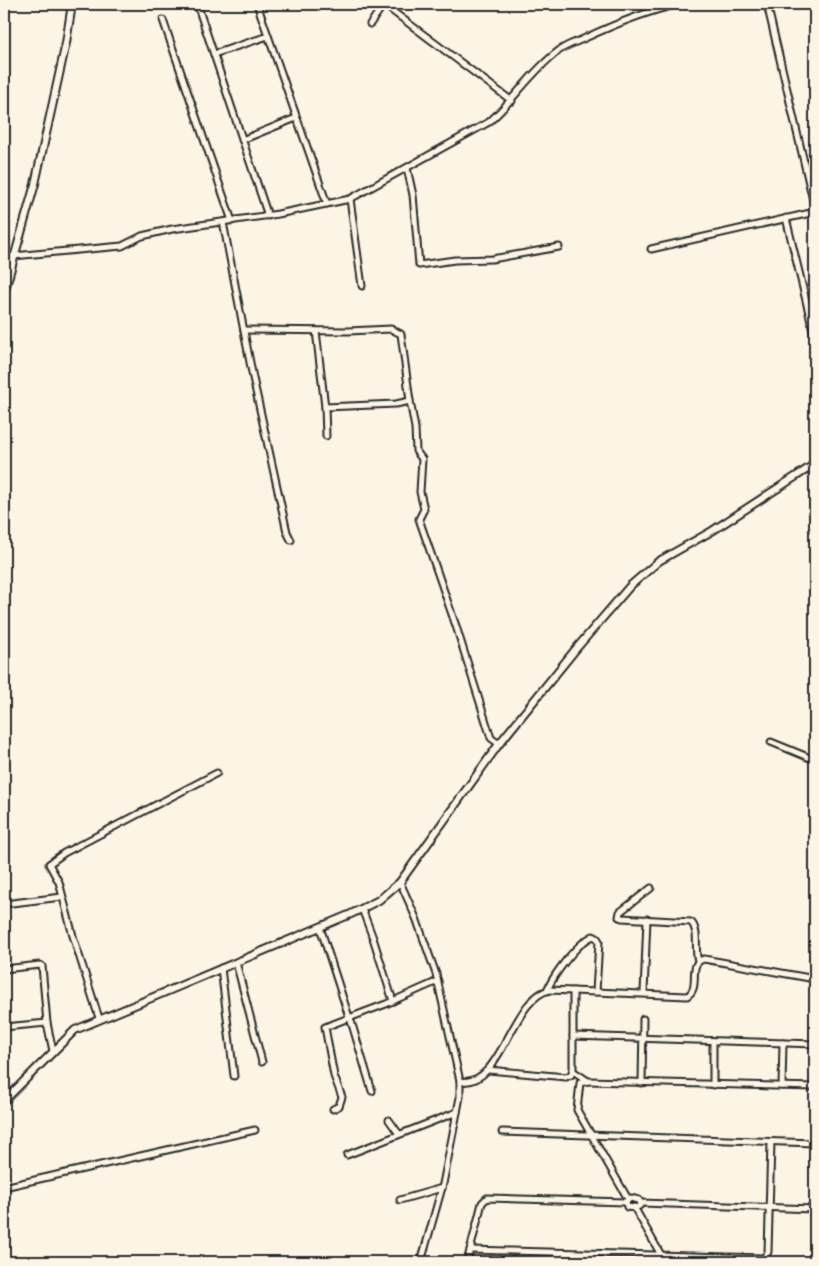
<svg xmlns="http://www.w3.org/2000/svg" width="819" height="1266" font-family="Sriracha,sans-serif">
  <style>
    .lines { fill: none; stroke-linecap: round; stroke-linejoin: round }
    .minor-casing { stroke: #2b2b2b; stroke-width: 9 }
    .tertiary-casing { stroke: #2b2b2b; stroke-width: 10 }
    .minor { stroke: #fcf5e5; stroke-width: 5 }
    .tertiary { stroke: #fcf5e5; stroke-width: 6 }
  </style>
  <rect width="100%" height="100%" fill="#fcf5e5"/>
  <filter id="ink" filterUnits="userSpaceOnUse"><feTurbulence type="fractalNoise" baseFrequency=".02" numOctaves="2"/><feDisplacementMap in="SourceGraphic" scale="10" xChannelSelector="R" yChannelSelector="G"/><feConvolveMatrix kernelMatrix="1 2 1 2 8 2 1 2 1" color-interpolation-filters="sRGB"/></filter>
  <g filter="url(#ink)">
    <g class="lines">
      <g class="minor-casing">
        <g id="minor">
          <polyline points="197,4 268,216"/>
          <polyline points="257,4 327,204"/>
          <polyline points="383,4 512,101"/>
          <polyline points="767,4 815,209"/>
          <polyline points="163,20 232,221"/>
          <polyline points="370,24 384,4"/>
          <polyline points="214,54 268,36"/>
          <polyline points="242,140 296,118"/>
          <polyline points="407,168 413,195 419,265 455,260 492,259 559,247"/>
          <polyline points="350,199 362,286"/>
          <polyline points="786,218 815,338"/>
          <polyline points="223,222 253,378 287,532 291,540"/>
          <polyline points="651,249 815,212"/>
          <path d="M13,256L122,246L142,236L172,229L278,214L350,199L489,122C514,100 531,72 556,53C563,46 574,43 583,39C615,24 646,11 680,4"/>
          <polyline points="244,330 348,331 391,329 401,334 410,401 415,428 416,451 422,459 420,492 424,509 419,519 456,626 491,738 499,744"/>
          <polyline points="316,331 325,407 326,436"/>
          <polyline points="325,407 396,404 410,401"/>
          <polyline points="771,742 815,760"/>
          <polyline points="400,882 416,918 436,974 460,1081 460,1097 443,1184 421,1262"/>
          <path d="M651,888L620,912L619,917L622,918L691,922C700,931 694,949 698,961"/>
          <polyline points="4,904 62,897"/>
          <polyline points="362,909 373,938 393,1001"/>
          <polyline points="320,927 348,1014 351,1021 372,1091"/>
          <polyline points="236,962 262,1062"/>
          <polyline points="221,968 234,1076"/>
          <polyline points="4,969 40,965 42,966 47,1023 53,1051"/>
          <path d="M547,990C555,973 576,944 593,936L597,938L599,941L596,992"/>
          <polyline points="644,993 647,919"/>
          <polyline points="99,1018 73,936 59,882 49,864 64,853 217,773"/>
          <polyline points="4,1027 47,1023"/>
          <polyline points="573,1036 815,1044"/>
          <polyline points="713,1041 713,1085"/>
          <polyline points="488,1070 566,1077 571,1075 573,1069 573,991"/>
          <polyline points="573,1071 588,1081 580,1083 577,1110 628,1199"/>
          <path d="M460,1081C502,1089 511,997 550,990L687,996C702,988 686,963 704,959L815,979"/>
          <polyline points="588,1081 815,1087"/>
          <polyline points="642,1083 643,1019"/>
          <polyline points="782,1086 783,1043"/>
          <polyline points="333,1109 339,1106 342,1097 334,1076 325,1027 386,1004 438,981"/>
          <polyline points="389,1120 399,1134"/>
          <polyline points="502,1132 815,1143"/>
          <polyline points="347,1155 457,1112"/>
          <polyline points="4,1187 255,1130"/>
          <polyline points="400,1200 442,1188"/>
          <polyline points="641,1203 815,1209"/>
          <polyline points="634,1207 665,1262"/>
          <polyline points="470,1250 764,1258 768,1252 771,1142"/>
          <path d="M467,1262L482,1203L487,1198L626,1202L630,1198L639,1200L641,1204C639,1208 632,1208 627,1207L626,1202"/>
          <polyline points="559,1262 559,1254"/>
        </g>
      </g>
      <g class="tertiary-casing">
        <g id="tertiary">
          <polyline points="4,293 35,184 66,43 72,4"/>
          <polyline points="4,1101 75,1030 351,914 379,900 400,882 499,744 575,650 630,586 659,561 712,531 815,464"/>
        </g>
      </g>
      <use href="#minor" class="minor"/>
      <use href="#tertiary" class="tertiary"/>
    </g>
  </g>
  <rect width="819" height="1266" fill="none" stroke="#fcf5e5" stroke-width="20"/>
  <rect x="10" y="10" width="799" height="1246" fill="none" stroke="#2b2b2b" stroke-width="2" filter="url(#ink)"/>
</svg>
